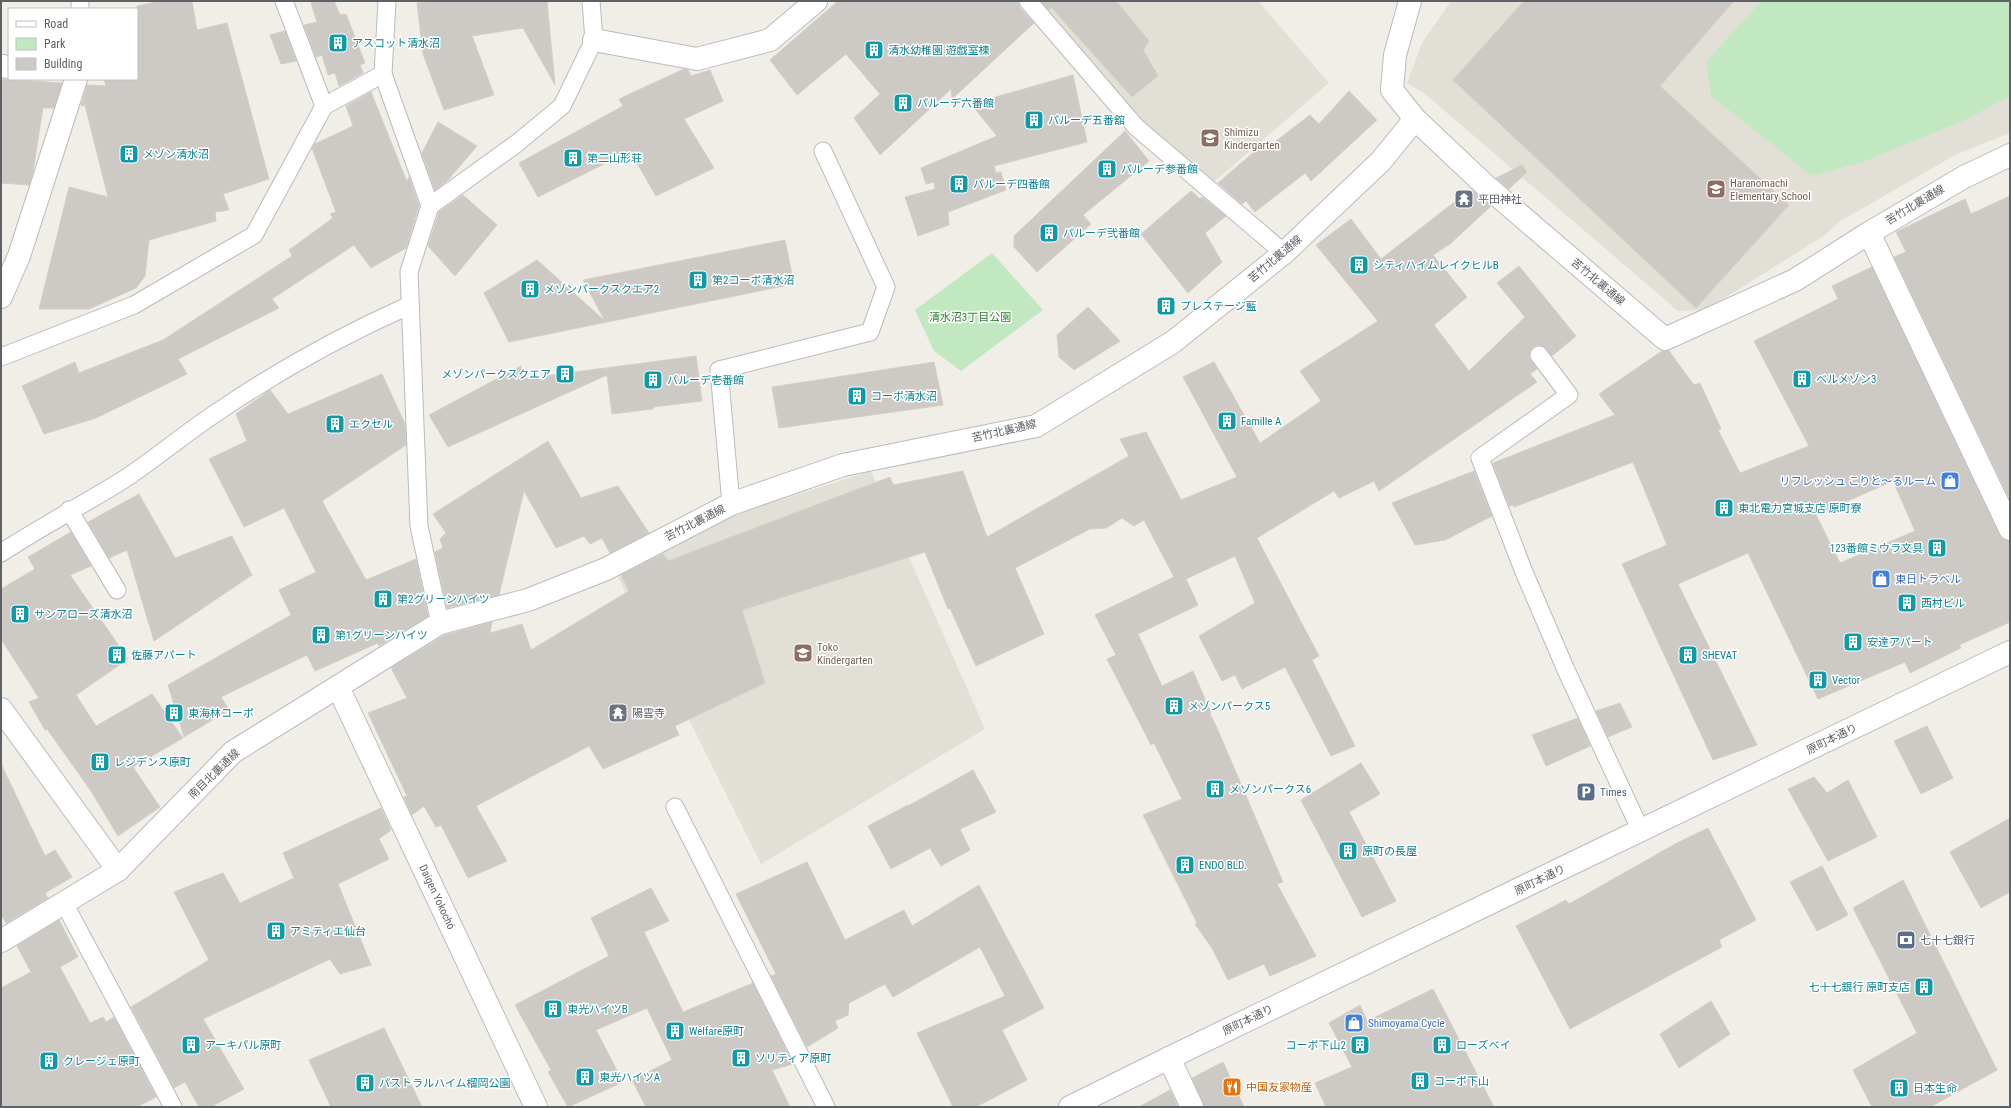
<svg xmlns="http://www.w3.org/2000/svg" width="2011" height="1108" font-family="'Roboto Condensed','Noto Sans JP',sans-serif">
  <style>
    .education { fill: #e2dfd7 }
    .green { fill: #c2e8c2 }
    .building { fill: #cdcac5; stroke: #d5cfc4; fill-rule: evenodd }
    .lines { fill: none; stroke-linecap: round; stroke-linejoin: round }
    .lane-casing { stroke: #b8bbc0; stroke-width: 19 }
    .street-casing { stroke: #b8bbc0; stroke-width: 24 }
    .lane { stroke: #fff; stroke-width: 17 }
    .street { stroke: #fff; stroke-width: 22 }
    .labels { text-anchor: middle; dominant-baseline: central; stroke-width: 3; stroke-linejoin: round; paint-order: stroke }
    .culture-label { font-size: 11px; fill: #0d838f; stroke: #fff; text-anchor: start }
    .education-label { font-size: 11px; fill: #785e54; stroke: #fff; text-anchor: start }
    .worship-label { font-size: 11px; fill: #5b616d; stroke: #fff; text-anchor: start }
    .street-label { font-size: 11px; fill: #5d6267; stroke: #fff }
    .park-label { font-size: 11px; fill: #318234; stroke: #fff }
    .shop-label { font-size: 11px; fill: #366cbe; stroke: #fff; text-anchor: start }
    .service-label { font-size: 11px; fill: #4e5e75; stroke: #fff; text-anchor: start }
    .food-label { font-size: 11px; fill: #c56008; stroke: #fff; text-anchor: start }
  </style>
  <rect width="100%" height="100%" fill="#f0eee6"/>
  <g class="education">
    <polygon points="1036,1 1258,1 1329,83 1202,192"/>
    <polygon points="1451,1 2010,1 2010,133 1955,155 1839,222 1825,235 1706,310 1678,311 1425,94 1407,83 1422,43"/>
    <polygon points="871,471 985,729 761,864 618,577 734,515"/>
  </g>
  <g class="green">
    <polygon points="1761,1 2010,1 2010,96 1965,120 1863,162 1812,176 1711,96 1706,62"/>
    <polygon points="992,253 1043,310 961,371 934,351 915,310"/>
  </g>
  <g class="building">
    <polygon points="161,1 192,1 197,30 227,23 269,179 223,194 229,210 215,212 216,221 149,240 145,276 136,288 89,309 39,309 69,187 108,197 85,105 81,106 87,85 106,86 104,79 137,79 137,6"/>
    <polygon points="316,1 334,1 340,15 346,14 365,63 360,65 363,73 339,86 335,73 328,75 322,55 316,57 304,25 317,22 311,3"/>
    <polygon points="447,1 547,1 555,85 523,28 472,36 494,95 444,110 423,54 417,3"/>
    <polygon points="838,1 1018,1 1020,8 1034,23 952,99 951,89 880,155 854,118 880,94 846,54 797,95 770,60"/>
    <polygon points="1041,1 1116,1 1149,41 1143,50 1158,76 1132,97 1051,7 1049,10"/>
    <polygon points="1524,1 1734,1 1660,86 1789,205 1696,308 1453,80"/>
    <polygon points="285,31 296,61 281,64 270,35"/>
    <polygon points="684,69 688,70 691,76 710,70 723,101 684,119 714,168 656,196 630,151 538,197 519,163 623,106 619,99"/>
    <polygon points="1073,75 1087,142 994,166 996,173 1001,172 1006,190 948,212 949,225 918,236 905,197 935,189 934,182 926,184 921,168 997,136 971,104"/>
    <polygon points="1,79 62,83 54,108 43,108 33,171 29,185 1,183"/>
    <polygon points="1349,91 1377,120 1311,181 1305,173 1255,212 1246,201 1242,204 1218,183 1267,141 1271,145 1310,115 1319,124"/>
    <polygon points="371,92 407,182 409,177 419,206 406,248 371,268 354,245 272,299 279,308 178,359 187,374 96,418 44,434 22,386 75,362 79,373 163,340 292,256 289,250 333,218 330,214 336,212 312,148 315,144 353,126 346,106"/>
    <polygon points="438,122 477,146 447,181 435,190 422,153"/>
    <polygon points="1125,131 1149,161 1083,215 1091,224 1037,272 1014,247 1014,236"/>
    <polygon points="1522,165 1527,172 1509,189 1496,178"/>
    <polygon points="1191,191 1200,199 1202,197 1226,216 1205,233 1222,262 1188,293 1141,234"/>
    <polygon points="1473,191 1491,206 1450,244 1433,255 1467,297 1434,325 1469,371 1525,317 1497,283 1519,266 1576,336 1552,356 1543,346 1537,345 1533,347 1529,357 1537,369 1530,374 1537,382 1379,491 1374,481 1339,498 1334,491 1257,538 1319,656 1312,660 1355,746 1331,756 1285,667 1242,689 1235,675 1222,681 1199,636 1255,603 1235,556 1186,579 1198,605 1138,634 1162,686 1193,671 1211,713 1210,714 1217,728 1283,882 1277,884 1316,956 1270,976 1264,964 1228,980 1212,948 1195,924 1197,923 1143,815 1182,799 1154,743 1151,745 1107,659 1116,655 1095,615 1174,577 1144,520 1134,526 1122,518 1106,528 1090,529 1015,568 1044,634 976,666 950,608 948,609 925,552 742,610 765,683 675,726 679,735 603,769 589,746 476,806 507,861 468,878 441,825 436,827 424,806 412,815 404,797 407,796 368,713 407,698 391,668 445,635 492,622 490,633 522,624 531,650 629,591 621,575 663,554 668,561 890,477 893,485 963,471 987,537 1129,456 1120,439 1146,432 1181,500 1237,477 1183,377 1214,362 1260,443 1321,401 1300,371 1378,321 1316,245 1351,219 1381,259 1466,193"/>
    <polygon points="463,195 497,225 455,276 428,246 439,212"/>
    <polygon points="2010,196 2010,500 1894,257 1906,252 1896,232 1965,199 1971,214"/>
    <polygon points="785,240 794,284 509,342 484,293 537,260 605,321 583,280"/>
    <path d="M1872,267L1999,534L2003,539L2010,541V622L1959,645L1961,648L1910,673L1905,662L1818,699L1748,553L1678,584L1757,745L1713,760L1622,564L1667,545L1633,462L1514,507L1513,505L1509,506L1493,463L1615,415L1599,394L1662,351H1669L1694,385L1700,383L1721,429L1718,430L1740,473L1809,446L1754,341L1838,299L1832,286ZM1893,481L1915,531L1840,563L1816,515Z"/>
    <polygon points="1088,307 1120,341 1074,370 1059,357 1057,335"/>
    <polygon points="696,356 702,401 653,407 653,409 612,414 606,368"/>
    <polygon points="934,362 943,405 779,428 772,387"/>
    <polygon points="521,366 523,379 605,368 607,375 448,447 429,415"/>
    <polygon points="382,374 405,424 406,445 322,501 366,580 416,559 428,616 379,646 378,643 315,671 307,655 221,697 229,710 184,737 168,685 291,615 279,590 316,572 284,508 244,527 209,459 247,441 236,414 270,390 288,414"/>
    <polygon points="548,441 581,498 618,486 649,533 610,553 602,538 590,544 584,536 556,548 524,491 499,595 447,608 435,552 443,548 440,539 446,533 433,514"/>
    <polygon points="1474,471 1492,516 1445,540 1415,545 1392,503"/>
    <polygon points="139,494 175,558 232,536 252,575 154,641 127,550 109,558 88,522"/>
    <polygon points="71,532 91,566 70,575 128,659 76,695 96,726 152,694 183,738 133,767 160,807 118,836 91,791 47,729 45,730 29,702 39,698 1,639 1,589 35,569 28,557"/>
    <polygon points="1620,703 1632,727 1608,737 1596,711"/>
    <polygon points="1578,718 1590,746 1546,766 1532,735"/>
    <polygon points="1927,726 1953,778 1921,794 1894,741"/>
    <polygon points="1361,763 1380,794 1349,812 1396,901 1362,917 1301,800"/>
    <polygon points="1,764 45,856 55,850 72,877 45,893 48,898 6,923 1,914"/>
    <polygon points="973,770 996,812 960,829 970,850 941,866 930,848 891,869 868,826 908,805 908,806"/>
    <polygon points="1814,777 1827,793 1848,780 1877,837 1828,861 1788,789"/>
    <polygon points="381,808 391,830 379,839 389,859 338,884 371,965 340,974 330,959 203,1019 244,1089 211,1107 199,1107 185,1082 174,1088 131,1007 209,960 174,892 223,873 240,903 294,878 283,853"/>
    <polygon points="2010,818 2010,892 1981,908 1950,852"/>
    <polygon points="1708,828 1756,920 1719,940 1722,947 1570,1029 1516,926 1566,900 1569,904 1677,843"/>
    <polygon points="807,862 845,940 904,910 912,926 979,885 1044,1008 1002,1030 1027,1080 976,1107 953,1107 917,1033 1005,996 980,947 893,997 885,984 849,1003 848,1015 835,1021 838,1028 807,1047 771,976 776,974 736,894"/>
    <polygon points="1822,866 1848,915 1817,931 1790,882"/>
    <polygon points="1903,880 1997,1070 1930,1107 1872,1107 1853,1070 1917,1033 1853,908"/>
    <polygon points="651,888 669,921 644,932 683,1012 753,983 793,1064 772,1070 790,1107 646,1107 632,1080 672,1060 647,1008 596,1030 623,1082 568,1107 548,1072 551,1070 515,1005 609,956 591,918"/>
    <polygon points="59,920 78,957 60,967 90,1023 103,1017 106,1022 114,1017 156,1097 137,1107 1,1107 1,988 31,972 17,946"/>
    <polygon points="1433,989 1494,1107 1326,1107 1315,1083 1352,1067 1329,1023 1360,1005 1367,1021"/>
    <polygon points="1711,1001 1730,1034 1679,1068 1660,1034"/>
    <polygon points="384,1028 422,1107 331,1107 309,1060"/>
    <polygon points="1223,1062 1244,1107 1204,1107 1192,1078"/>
    <polygon points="1170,1090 1178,1107 1139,1107"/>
  </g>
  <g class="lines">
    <g class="lane-casing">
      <g id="lane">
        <polyline points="284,1 324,106"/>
        <polyline points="387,1 383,74 430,206"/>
        <polyline points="1028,1 1136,127 1284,253"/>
        <polyline points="80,9 80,1"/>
        <polyline points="1539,355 1569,395 1480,458 1524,572 1566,670 1641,831"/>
        <polyline points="1,357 134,305 254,235 324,106 383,74"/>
        <polyline points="731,504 719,370 870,332 886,287 823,151"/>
        <polyline points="69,510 117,590"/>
        <path d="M1,553C42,526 85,504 126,478C159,456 189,430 222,409C281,369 345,334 410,305"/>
        <polyline points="440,623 419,526 409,272 430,206 516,144 562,106 594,40 591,1"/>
        <polyline points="675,807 826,1107"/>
        <polyline points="64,903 173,1107"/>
      </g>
    </g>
    <g class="street-casing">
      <g id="street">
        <polyline points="1410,1 1395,55 1392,90 1415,119"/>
        <polyline points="594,40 697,59 770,40 816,1"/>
        <polyline points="1,66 9,67"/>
        <polyline points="1869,233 2010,529"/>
        <polyline points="1,297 19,256 76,79"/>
        <polyline points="338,687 536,1107"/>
        <polyline points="1,709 118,870"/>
        <polyline points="1,941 118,870 233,752 440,623 528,600 606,569 731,504 843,465 1036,426 1173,342 1284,253 1381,161 1415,119 1485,185 1665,339 1795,280 1869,233 1964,177 2010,155"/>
        <polyline points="1169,1058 1192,1107"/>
        <polyline points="1070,1107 1169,1058 2010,652"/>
      </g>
    </g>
    <use href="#lane" class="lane"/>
    <use href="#street" class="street"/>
  </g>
  <defs>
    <g id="building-square" transform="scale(1)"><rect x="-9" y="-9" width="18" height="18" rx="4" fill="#0f9aa8" stroke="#fff"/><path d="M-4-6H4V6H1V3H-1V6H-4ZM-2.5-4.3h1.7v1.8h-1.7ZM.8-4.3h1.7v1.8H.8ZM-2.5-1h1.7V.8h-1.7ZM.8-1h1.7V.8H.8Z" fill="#fff"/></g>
    <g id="school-square" transform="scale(1)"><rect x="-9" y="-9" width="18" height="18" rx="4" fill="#8d6e63" stroke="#fff"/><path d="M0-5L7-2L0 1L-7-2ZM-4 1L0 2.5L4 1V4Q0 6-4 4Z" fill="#fff"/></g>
    <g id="temple-square" transform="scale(1)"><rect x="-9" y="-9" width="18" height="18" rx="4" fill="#6b7280" stroke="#fff"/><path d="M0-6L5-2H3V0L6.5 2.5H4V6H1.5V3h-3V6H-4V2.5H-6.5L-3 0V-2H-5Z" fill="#fff"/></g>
    <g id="shop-square" transform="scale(1)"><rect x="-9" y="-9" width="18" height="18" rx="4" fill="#3f7fe0" stroke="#fff"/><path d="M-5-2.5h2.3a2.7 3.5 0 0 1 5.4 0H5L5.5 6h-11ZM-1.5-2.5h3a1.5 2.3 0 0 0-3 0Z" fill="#fff"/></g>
    <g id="parking-square" transform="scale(1)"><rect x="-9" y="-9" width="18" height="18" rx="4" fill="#5c6f8a" stroke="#fff"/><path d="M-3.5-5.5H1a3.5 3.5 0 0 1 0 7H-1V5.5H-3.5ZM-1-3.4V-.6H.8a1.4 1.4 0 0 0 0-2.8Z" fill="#fff"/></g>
    <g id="bank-square" transform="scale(1)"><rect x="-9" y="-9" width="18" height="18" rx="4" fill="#5c6f8a" stroke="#fff"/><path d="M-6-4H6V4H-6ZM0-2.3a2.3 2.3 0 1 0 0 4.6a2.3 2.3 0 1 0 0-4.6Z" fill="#fff"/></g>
    <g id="restaurant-square" transform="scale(1)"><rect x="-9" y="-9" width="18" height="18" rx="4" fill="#e8710a" stroke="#fff"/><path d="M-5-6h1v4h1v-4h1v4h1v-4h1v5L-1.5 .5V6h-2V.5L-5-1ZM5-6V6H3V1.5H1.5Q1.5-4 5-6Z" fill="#fff"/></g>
  </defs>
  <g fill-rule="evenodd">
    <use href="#building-square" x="338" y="43"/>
    <use href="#building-square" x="874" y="50"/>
    <use href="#building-square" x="903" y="103"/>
    <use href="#building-square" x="1034" y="120"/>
    <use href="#school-square" x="1210" y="138"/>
    <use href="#building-square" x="129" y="154"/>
    <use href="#building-square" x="573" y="158"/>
    <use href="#building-square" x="1107" y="169"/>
    <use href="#building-square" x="959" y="184"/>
    <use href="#school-square" x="1716" y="189"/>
    <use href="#temple-square" x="1464" y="199"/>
    <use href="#building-square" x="1049" y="233"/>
    <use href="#building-square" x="1359" y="265"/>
    <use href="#building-square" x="698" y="280"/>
    <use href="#building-square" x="530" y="289"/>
    <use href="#building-square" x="1166" y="306"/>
    <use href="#building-square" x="565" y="374"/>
    <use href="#building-square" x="1802" y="379"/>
    <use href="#building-square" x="653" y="380"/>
    <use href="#building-square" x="857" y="396"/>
    <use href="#building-square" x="1227" y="421"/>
    <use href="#building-square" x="335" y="424"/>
    <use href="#shop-square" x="1950" y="481"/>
    <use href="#building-square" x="1724" y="508"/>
    <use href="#building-square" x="1937" y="548"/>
    <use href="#shop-square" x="1881" y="579"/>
    <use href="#building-square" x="383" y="599"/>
    <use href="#building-square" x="1907" y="603"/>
    <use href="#building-square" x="20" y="614"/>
    <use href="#building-square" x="321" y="635"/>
    <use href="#building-square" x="1853" y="642"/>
    <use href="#school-square" x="803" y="653"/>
    <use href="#building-square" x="117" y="655"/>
    <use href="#building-square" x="1688" y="655"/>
    <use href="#building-square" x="1818" y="680"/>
    <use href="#building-square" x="1174" y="706"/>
    <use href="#building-square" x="174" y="713"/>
    <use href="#temple-square" x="618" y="713"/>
    <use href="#building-square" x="100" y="762"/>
    <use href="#building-square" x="1215" y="789"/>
    <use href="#parking-square" x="1586" y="792"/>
    <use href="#building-square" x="1348" y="851"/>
    <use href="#building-square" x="1185" y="865"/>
    <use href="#building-square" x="276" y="931"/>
    <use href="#bank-square" x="1906" y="940"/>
    <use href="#building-square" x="1924" y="987"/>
    <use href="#building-square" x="553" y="1009"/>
    <use href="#shop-square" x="1354" y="1023"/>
    <use href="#building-square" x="675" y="1031"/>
    <use href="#building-square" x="191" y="1045"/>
    <use href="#building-square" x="1360" y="1045"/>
    <use href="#building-square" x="1442" y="1045"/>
    <use href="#building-square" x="741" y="1058"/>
    <use href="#building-square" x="49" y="1061"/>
    <use href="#building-square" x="585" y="1077"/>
    <use href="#building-square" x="1420" y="1081"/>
    <use href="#building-square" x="365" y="1083"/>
    <use href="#restaurant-square" x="1232" y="1087"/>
    <use href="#building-square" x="1899" y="1088"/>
  </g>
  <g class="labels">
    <g class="culture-label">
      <text x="352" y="43">アスコット清水沼</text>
      <text x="888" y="50">清水幼稚園 遊戯室棟</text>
      <text x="917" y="103">パルーデ六番館</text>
      <text x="1048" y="120">パルーデ五番舘</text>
      <text x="143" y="154">メゾン清水沼</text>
      <text x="587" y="158">第二山形荘</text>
      <text x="1121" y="169">パルーデ参番館</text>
      <text x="973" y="184">パルーデ四番館</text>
      <text x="1063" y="233">パルーデ弐番館</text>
      <text x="1373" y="265">シティハイムレイクヒルB</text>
      <text x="712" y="280">第2コーポ清水沼</text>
      <text x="544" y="289">メゾンパークスクエア2</text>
      <text x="1180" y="306">プレステージ藍</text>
      <text x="551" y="374" text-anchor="end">メゾンパークスクエア</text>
      <text x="1816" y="379">ベルメゾン3</text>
      <text x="667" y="380">パルーデ壱番館</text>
      <text x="871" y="396">コーポ清水沼</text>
      <text x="1241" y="421">Famille A</text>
      <text x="349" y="424">エクセル</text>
      <text x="1738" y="508">東北電力宮城支店 原町寮</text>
      <text x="1923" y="548" text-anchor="end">123番館ミウラ文具</text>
      <text x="397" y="599">第2グリーンハイツ</text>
      <text x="1921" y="603">西村ビル</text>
      <text x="34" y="614">サンアローズ清水沼</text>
      <text x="335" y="635">第1グリーンハイツ</text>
      <text x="1867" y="642">安達アパート</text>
      <text x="131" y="655">佐藤アパート</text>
      <text x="1702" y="655">SHEVAT</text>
      <text x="1832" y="680">Vector</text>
      <text x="1188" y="706">メゾンパークス5</text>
      <text x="188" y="713">東海林コーポ</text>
      <text x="114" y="762">レジデンス原町</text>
      <text x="1229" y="789">メゾンパークス6</text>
      <text x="1362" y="851">原町の長屋</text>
      <text x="1199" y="865">ENDO BLD.</text>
      <text x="290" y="931">アミティエ仙台</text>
      <text x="1910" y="987" text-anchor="end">七十七銀行 原町支店</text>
      <text x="567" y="1009">東光ハイツB</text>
      <text x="689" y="1031">Welfare原町</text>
      <text x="205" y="1045">アーキパル原町</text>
      <text x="1346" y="1045" text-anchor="end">コーポ下山2</text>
      <text x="1456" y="1045">ローズベイ</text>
      <text x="755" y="1058">ソリティア原町</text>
      <text x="63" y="1061">クレージェ原町</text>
      <text x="599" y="1077">東光ハイツA</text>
      <text x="1434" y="1081">コーポ下山</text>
      <text x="379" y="1083">パストラルハイム榴岡公園</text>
      <text x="1913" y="1088">日本生命</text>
    </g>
    <g class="education-label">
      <text x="1224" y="132">Shimizu<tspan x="1224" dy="13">Kindergarten</tspan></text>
      <text x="1730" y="183">Haranomachi<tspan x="1730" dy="13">Elementary School</tspan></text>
      <text x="817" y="647">Toko<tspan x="817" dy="13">Kindergarten</tspan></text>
    </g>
    <g class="worship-label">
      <text x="1478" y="199">平田神社</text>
      <text x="632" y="713">陽雲寺</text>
    </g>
    <g class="street-label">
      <text transform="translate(1915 205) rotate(-31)">苦竹北裏通線</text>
      <text transform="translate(1275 259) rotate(-40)">苦竹北裏通線</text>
      <text transform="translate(1598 282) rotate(40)">苦竹北裏通線</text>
      <text transform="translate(1004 431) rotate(-13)">苦竹北裏通線</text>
      <text transform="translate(695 523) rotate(-27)">苦竹北裏通線</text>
      <text transform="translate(1832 739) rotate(-26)">原町本通り</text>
      <text transform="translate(214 774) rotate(-44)">南目北裏通線</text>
      <text transform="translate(1540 880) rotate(-26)">原町本通り</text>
      <text transform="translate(437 897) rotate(65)">Daigen Yokochó</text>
      <text transform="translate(1248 1020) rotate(-26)">原町本通り</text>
    </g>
    <g class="park-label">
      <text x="970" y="317">清水沼3丁目公園</text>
    </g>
    <g class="shop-label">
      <text x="1936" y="481" text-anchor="end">リフレッシュ こりと〜るルーム</text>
      <text x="1895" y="579">東日トラベル</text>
      <text x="1368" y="1023">Shimoyama Cycle</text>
    </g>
    <g class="service-label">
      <text x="1600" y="792">Times</text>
      <text x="1920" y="940">七十七銀行</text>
    </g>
    <g class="food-label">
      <text x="1246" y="1087">中国友家物産</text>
    </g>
  </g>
  <rect width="2011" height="1108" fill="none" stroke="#5d6267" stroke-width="4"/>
  <rect x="8" y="8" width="130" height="72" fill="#ffffff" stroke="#bec0c2"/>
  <rect x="16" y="21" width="20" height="6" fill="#ffffff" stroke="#bec0c2"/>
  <text x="44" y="28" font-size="12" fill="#5d6267">Road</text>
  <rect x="16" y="38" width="20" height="12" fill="#c2e8c2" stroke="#bec0c2"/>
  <text x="44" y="48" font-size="12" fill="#5d6267">Park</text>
  <rect x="16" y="58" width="20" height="12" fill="#cdcac5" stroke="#bec0c2"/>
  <text x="44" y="68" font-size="12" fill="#5d6267">Building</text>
</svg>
